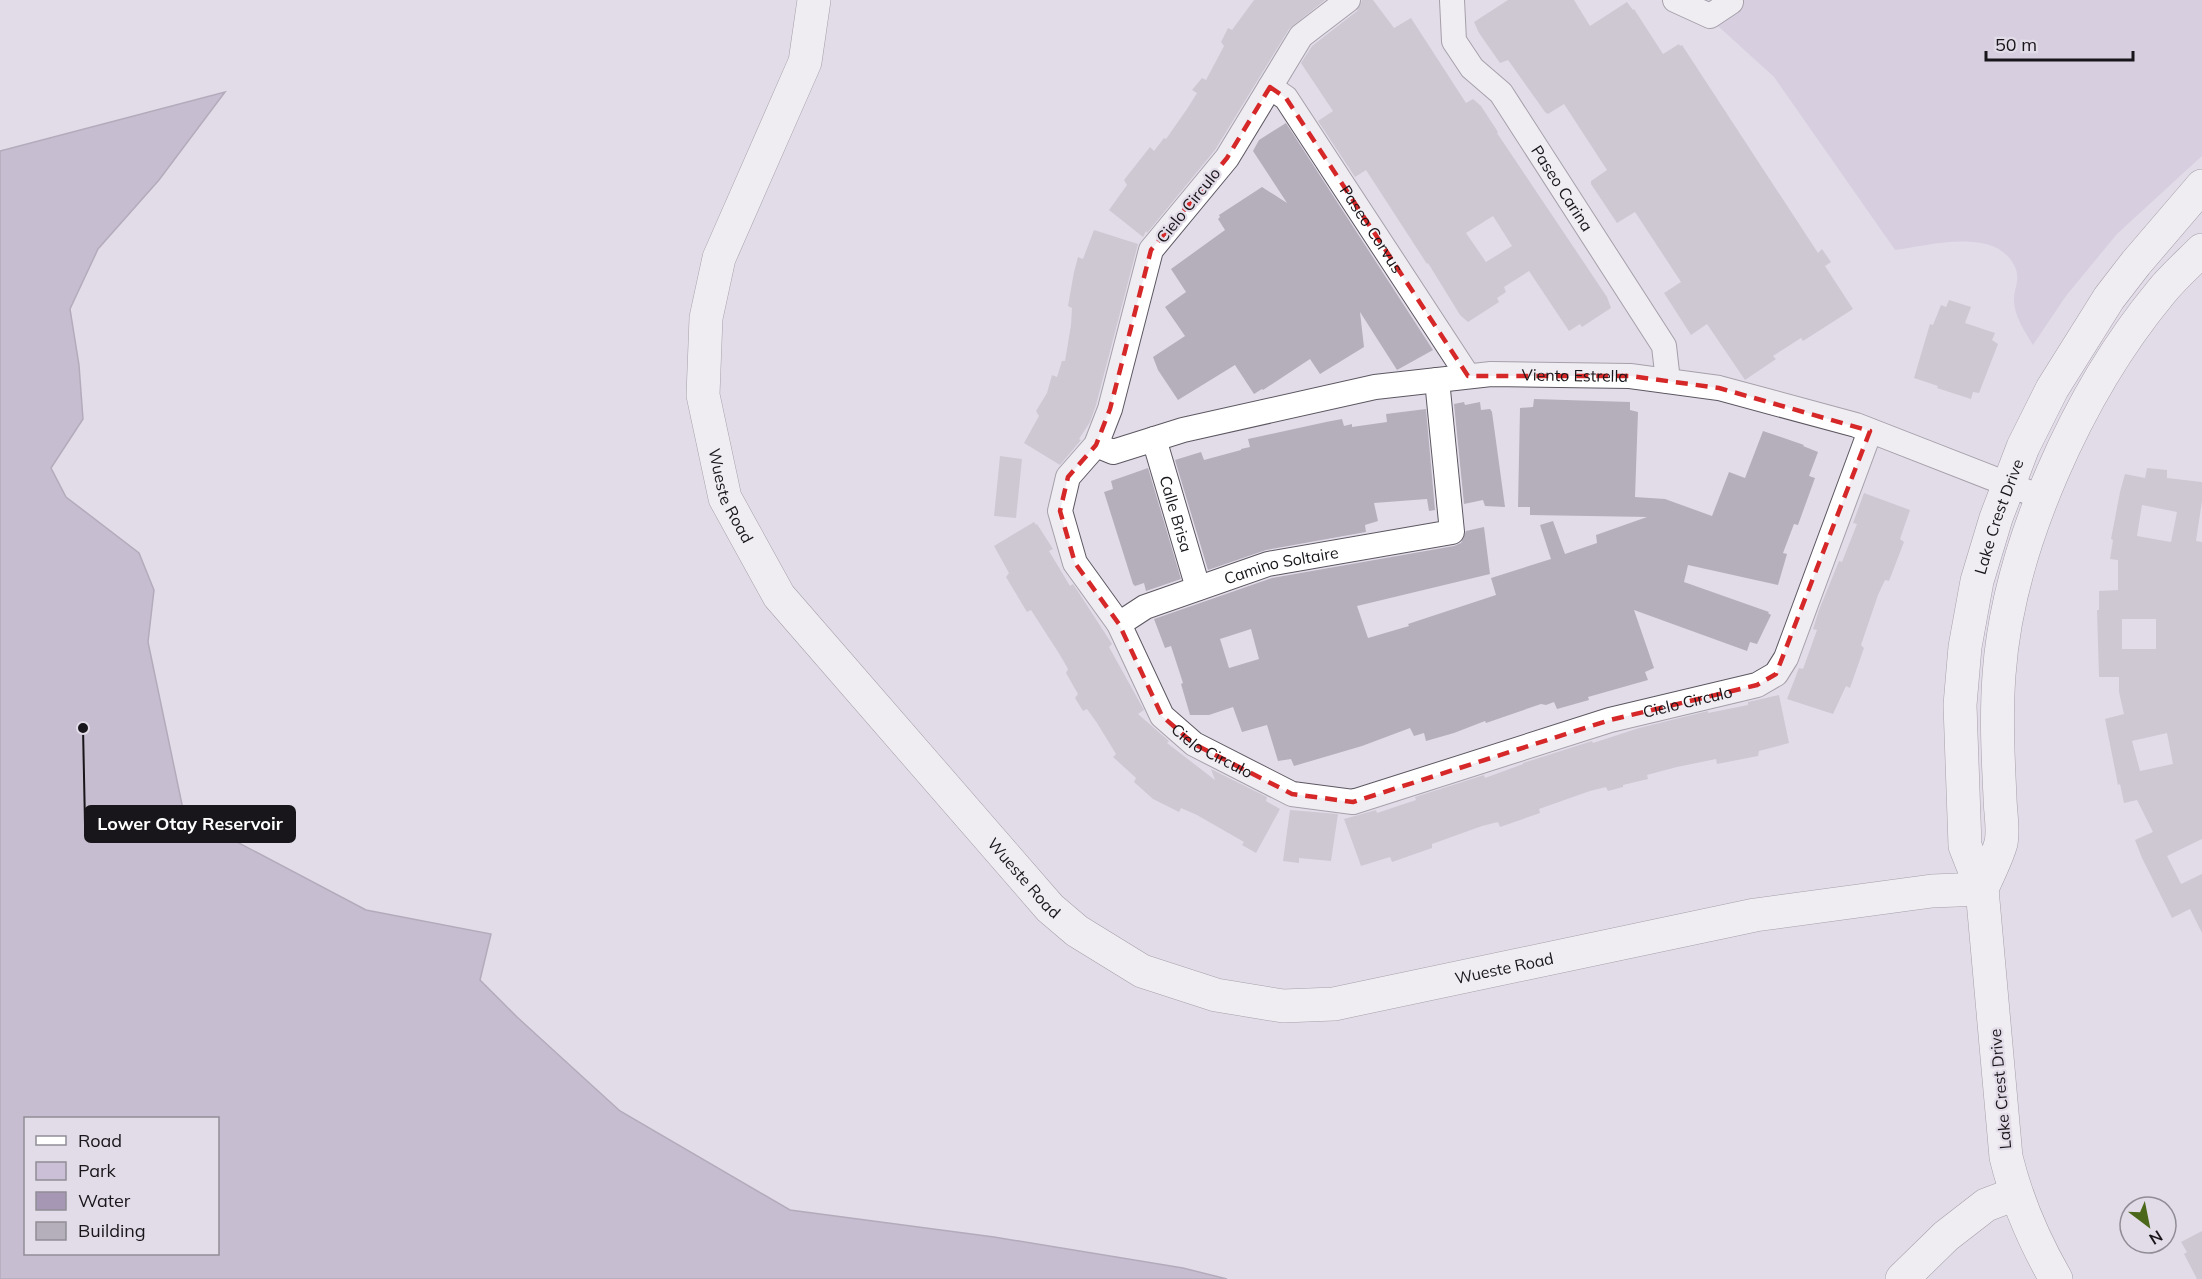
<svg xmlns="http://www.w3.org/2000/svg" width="2202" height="1279" font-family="Mulish,sans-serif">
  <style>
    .green { fill: #cbbed7 }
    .water { fill: #a697b5; stroke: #7b7086; stroke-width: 1.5; fill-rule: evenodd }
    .building { fill: #b5afbb; fill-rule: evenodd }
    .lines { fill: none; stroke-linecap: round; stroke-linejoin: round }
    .street-casing { stroke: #5c5761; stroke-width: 26 }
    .secondary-casing { stroke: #5c5761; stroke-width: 34 }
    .street { stroke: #fff; stroke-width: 24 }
    .secondary { stroke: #fff; stroke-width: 33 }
    .marked { fill: none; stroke: #d62828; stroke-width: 4.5; stroke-dasharray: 12 8; stroke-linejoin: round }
    .labels { text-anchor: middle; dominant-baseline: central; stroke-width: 4.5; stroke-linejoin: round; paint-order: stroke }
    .street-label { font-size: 16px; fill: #18161a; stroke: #e2dce8 }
    .leader { fill: none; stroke: #18161a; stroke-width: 2 }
    .callout-dot { fill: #18161a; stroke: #e2dce8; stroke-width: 2 }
    .callout { fill: #18161a; stroke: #18161a; stroke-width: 2 }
    .callout-label { font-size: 18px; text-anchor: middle; font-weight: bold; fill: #fff }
  </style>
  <rect width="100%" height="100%" fill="#e2dce8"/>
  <path class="green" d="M1698,0H2202V156L2117,234L2066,296L2033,345C2025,332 2013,315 2014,298C2014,291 2018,283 2017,275C2017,269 2013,263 2010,259C1987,229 1927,246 1895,250L1774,77L1719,27L1690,16Z"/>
  <path class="water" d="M225,92L159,180L98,249L70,309L79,365L83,419L51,468L66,497L139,553L154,590L148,642L184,814L366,910L491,934L480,980L517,1017L620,1111L790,1210L994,1237L1183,1268L1227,1279H0V151ZM26,1118H218V1254H26Z"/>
  <g class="building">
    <polygon points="1254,0 1325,0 1289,29 1215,150 1147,233 1146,231 1143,237 1109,210 1127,185 1124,180 1150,147 1154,151 1164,138 1166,139 1187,109 1197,93 1192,90 1202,78 1206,80 1224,46 1221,42 1228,28 1232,30"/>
    <path d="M1362,0H1373L1394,28L1411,18L1466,103L1473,99L1481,106L1498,132L1497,133L1607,297L1611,308L1582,327L1580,324L1569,331L1529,271L1504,287L1506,292L1497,298L1499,302L1468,322L1460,315L1428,263L1427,264L1366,170L1355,177L1318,121L1333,111L1301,63L1312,46L1357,11ZM1493,216L1512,246L1486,262L1466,233Z"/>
    <polygon points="1508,0 1574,0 1590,26 1627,2 1633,10 1634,9 1663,54 1679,44 1680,46 1682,45 1818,253 1822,249 1831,262 1825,266 1853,309 1803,341 1801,338 1773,356 1776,359 1745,380 1707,324 1691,335 1664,293 1681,282 1635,212 1617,223 1591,184 1591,181 1607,170 1564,104 1548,114 1545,112 1508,60 1500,63 1479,33 1474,22"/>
    <polygon points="1286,123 1433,350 1397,370 1360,312 1364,347 1320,374 1310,359 1263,390 1262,389 1254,394 1235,365 1178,400 1158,370 1153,357 1185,336 1165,307 1186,292 1171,269 1225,230 1218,219 1220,217 1219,215 1262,187 1287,203 1253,151 1259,140"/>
    <polygon points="1094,230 1138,244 1096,405 1090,422 1079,439 1081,440 1060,465 1024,443 1039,416 1036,411 1047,393 1052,375 1057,377 1062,361 1065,361 1071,325 1072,308 1068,306 1074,272 1078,257 1083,259"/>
    <polygon points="1949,300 1971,307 1965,323 1995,333 1992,340 1998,344 1979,393 1973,392 1971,399 1937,388 1938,386 1914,378 1930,324 1933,325 1941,305 1946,307"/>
    <path d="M1534,399L1630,402V410L1638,412L1635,497L1665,499L1712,516L1729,472L1745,478L1763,431L1804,445L1803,446L1818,452L1809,476L1815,478L1798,525L1794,524L1783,553L1787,554L1778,585L1688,565L1684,582L1769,612L1768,613L1771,615L1757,644L1750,642L1747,651L1634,610L1654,668L1645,672L1648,680L1588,697L1589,700L1557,709L1554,702L1546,705L1541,704L1486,723L1485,721L1454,733L1426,741L1424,733L1414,736L1410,728L1362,746L1294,766L1291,759L1278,761L1267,725L1242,732L1233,707L1209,715H1190L1181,684L1183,683L1171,646L1165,648L1154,619L1272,578L1454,546L1461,543L1466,531L1484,527L1490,574L1357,606L1368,638L1409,626L1408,624L1496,595L1491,578L1551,559L1540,525L1553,521L1565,554L1597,543L1596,535L1647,517L1530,515V507H1518L1520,408L1533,407ZM1251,629L1259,659L1229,668L1220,639Z"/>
    <polygon points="1464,402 1465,405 1480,402 1481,410 1490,409 1492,412 1505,507 1485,506 1483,500 1464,504 1454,404"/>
    <polygon points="1426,409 1435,510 1429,511 1427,499 1374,503 1378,521 1365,525 1366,532 1266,550 1208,570 1175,460 1201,452 1204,460 1241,450 1241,449 1250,447 1248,439 1326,422 1342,419 1344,426 1352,424 1352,427 1387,422 1386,414"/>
    <polygon points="1000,456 1022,459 1016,518 994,516"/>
    <polygon points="1148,468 1181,579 1146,591 1144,583 1135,586 1133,584 1104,492 1113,489 1111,481"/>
    <path d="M2147,468L2167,470V478L2202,482V501L2196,541L2202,542V839L2167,856L2181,884L2202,874V933L2190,909L2172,918L2142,858L2135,840L2153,832L2137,800L2124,803L2120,784L2118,785L2105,719L2124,714L2119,692V677H2099L2097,610H2099V591L2118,590V560L2110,559L2113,540L2111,539L2120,492L2125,474L2145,478ZM2142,505L2177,512L2171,542L2137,536ZM2122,619H2156V649H2122ZM2167,733L2173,764L2140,771L2132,741Z"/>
    <polygon points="1864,493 1910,510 1900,539 1904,542 1889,581 1885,580 1878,595 1861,645 1864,648 1850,688 1846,686 1833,714 1787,699 1799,668 1803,669 1817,630 1813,629 1819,610 1839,561 1842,562 1857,524 1853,523"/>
    <polygon points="1034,522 1036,525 1037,524 1053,549 1049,551 1070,586 1073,584 1079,593 1112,644 1109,647 1144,710 1138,714 1169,741 1167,743 1215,780 1211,769 1267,797 1266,801 1280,809 1256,853 1242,845 1244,842 1197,815 1181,808 1179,812 1153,799 1134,782 1136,778 1113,757 1116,754 1097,723 1087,709 1083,711 1075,698 1078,694 1066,673 1068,669 1060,655 1031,610 1027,612 1006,577 1009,573 994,546"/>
    <polygon points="1779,695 1789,743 1759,751 1758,756 1717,764 1716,759 1677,767 1647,775 1648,779 1623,785 1623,787 1608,791 1606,787 1590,791 1539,809 1540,813 1500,827 1498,822 1482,826 1432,844 1432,848 1392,862 1390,857 1361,866 1344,819 1376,810 1377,813 1416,800 1415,797 1484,775 1485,778 1523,764 1523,763 1592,741 1593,743 1639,728 1708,711 1708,713 1748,705 1748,702"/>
    <polygon points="1290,810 1338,814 1331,861 1299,858 1299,863 1283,861"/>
    <polygon points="2202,1231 2202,1279 2197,1279 2184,1254 2187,1252 2181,1242"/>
  </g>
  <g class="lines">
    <g class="street-casing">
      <g id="street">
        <path id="s1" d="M1348,0L1301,36L1227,158L1151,250L1110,409L1096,445L1068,477L1060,511L1075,563L1119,624L1162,716L1194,744L1292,794L1353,802L1610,720L1757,685L1776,674L1786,658L1870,431"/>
        <path id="s2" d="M1452,0L1454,41L1472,68L1501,93L1664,346L1668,381"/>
        <polyline points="1675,0 1710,16 1731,2"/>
        <path id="s3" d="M1270,87L1286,98L1468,376"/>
        <path id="s4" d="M1154,439L1198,588"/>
        <path id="s5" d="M1096,445L1113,452L1183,430L1375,387L1491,374L1630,376L1719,388L1856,425L2043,498"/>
        <path id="s6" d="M1119,624L1145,607L1268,564L1452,532L1437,380"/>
      </g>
    </g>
    <g class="secondary-casing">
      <g id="secondary">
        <path id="s7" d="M814,0L805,62L719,258L706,318L703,395L725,498L779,596L1050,908L1077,931L1142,971L1216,995L1283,1006L1334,1004L1755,915L1932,891L1982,889"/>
        <path d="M1982,889C1988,874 1997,858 2001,843C2004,829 2000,811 2000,797C1998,757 1996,716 1999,675C2008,546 2079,391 2161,292C2173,277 2188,264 2202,250"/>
        <polyline points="1902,1279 1946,1236 1986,1205 2015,1194"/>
        <path id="s8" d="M2056,1279C2033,1239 2017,1202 2006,1157L1982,889L1965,846L1960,705L1965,647L1977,581L1996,518L2023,447L2052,389L2109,298L2136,263L2202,186"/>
      </g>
    </g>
    <use href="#street" class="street"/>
    <use href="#secondary" class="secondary"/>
  </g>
  <path d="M0 0H2202V1279H0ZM1270,87L1286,98L1468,376H1630L1719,388L1870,431L1776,674L1757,685L1610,720L1353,802L1292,794L1194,744L1162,716L1119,624L1075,563L1060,511L1068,477L1096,445L1110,409L1151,250L1227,158Z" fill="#e2dce8" fill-opacity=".55" fill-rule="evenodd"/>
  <path class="marked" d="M1270,87L1286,98L1468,376H1630L1719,388L1870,431L1776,674L1757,685L1610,720L1353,802L1292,794L1194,744L1162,716L1119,624L1075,563L1060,511L1068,477L1096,445L1110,409L1151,250L1227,158Z"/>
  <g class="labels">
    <g class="street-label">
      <text stroke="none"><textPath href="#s2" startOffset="225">Paseo Carina</textPath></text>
      <text transform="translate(1188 205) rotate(-51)">Cielo Circulo</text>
      <text stroke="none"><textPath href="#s3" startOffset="176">Paseo Corvus</textPath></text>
      <text stroke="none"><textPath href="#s5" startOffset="489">Viento Estrella</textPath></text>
      <text stroke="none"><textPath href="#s7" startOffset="520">Wueste Road</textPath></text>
      <text stroke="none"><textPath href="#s4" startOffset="78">Calle Brisa</textPath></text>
      <text stroke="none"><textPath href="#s8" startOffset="782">Lake Crest Drive</textPath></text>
      <text stroke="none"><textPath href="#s6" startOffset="174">Camino Soltaire</textPath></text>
      <text stroke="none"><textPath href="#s1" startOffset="1396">Cielo Circulo</textPath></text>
      <text stroke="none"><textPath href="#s1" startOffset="894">Cielo Circulo</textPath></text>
      <text stroke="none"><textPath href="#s7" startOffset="1006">Wueste Road</textPath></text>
      <text stroke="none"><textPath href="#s7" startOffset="1528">Wueste Road</textPath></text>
      <text transform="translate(2000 1089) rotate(-95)">Lake Crest Drive</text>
    </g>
  </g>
  <path class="leader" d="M83 728L85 824"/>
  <circle class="callout-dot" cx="83" cy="728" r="6"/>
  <rect class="callout" x="85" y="806" width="210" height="36" rx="6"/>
  <g class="callout-label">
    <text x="190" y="830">Lower Otay Reservoir</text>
  </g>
  <rect x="24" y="1117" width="195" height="138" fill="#e2dce8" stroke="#918d96" stroke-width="1.5"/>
  <rect x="36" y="1136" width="30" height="9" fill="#ffffff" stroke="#918d96" stroke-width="1.5"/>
  <text x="78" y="1147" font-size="18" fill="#18161a">Road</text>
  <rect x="36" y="1162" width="30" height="18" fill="#cbbed7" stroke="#918d96" stroke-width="1.5"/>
  <text x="78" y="1177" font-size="18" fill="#18161a">Park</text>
  <rect x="36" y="1192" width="30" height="18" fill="#a697b5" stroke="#918d96" stroke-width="1.5"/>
  <text x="78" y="1207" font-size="18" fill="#18161a">Water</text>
  <rect x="36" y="1222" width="30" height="18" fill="#b5afbb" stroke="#918d96" stroke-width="1.5"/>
  <text x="78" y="1237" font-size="18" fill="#18161a">Building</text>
  <g transform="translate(2148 1225) rotate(148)"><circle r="28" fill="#e2dce8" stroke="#918d96" stroke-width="1.5"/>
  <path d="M0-4.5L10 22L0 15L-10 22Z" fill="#4a671a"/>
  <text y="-9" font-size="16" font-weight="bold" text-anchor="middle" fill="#18161a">N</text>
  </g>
  <path d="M1986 51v9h147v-9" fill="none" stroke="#18161a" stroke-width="3"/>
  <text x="1995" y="51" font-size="18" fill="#18161a" stroke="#e2dce8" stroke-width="4.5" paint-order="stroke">50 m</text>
</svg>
